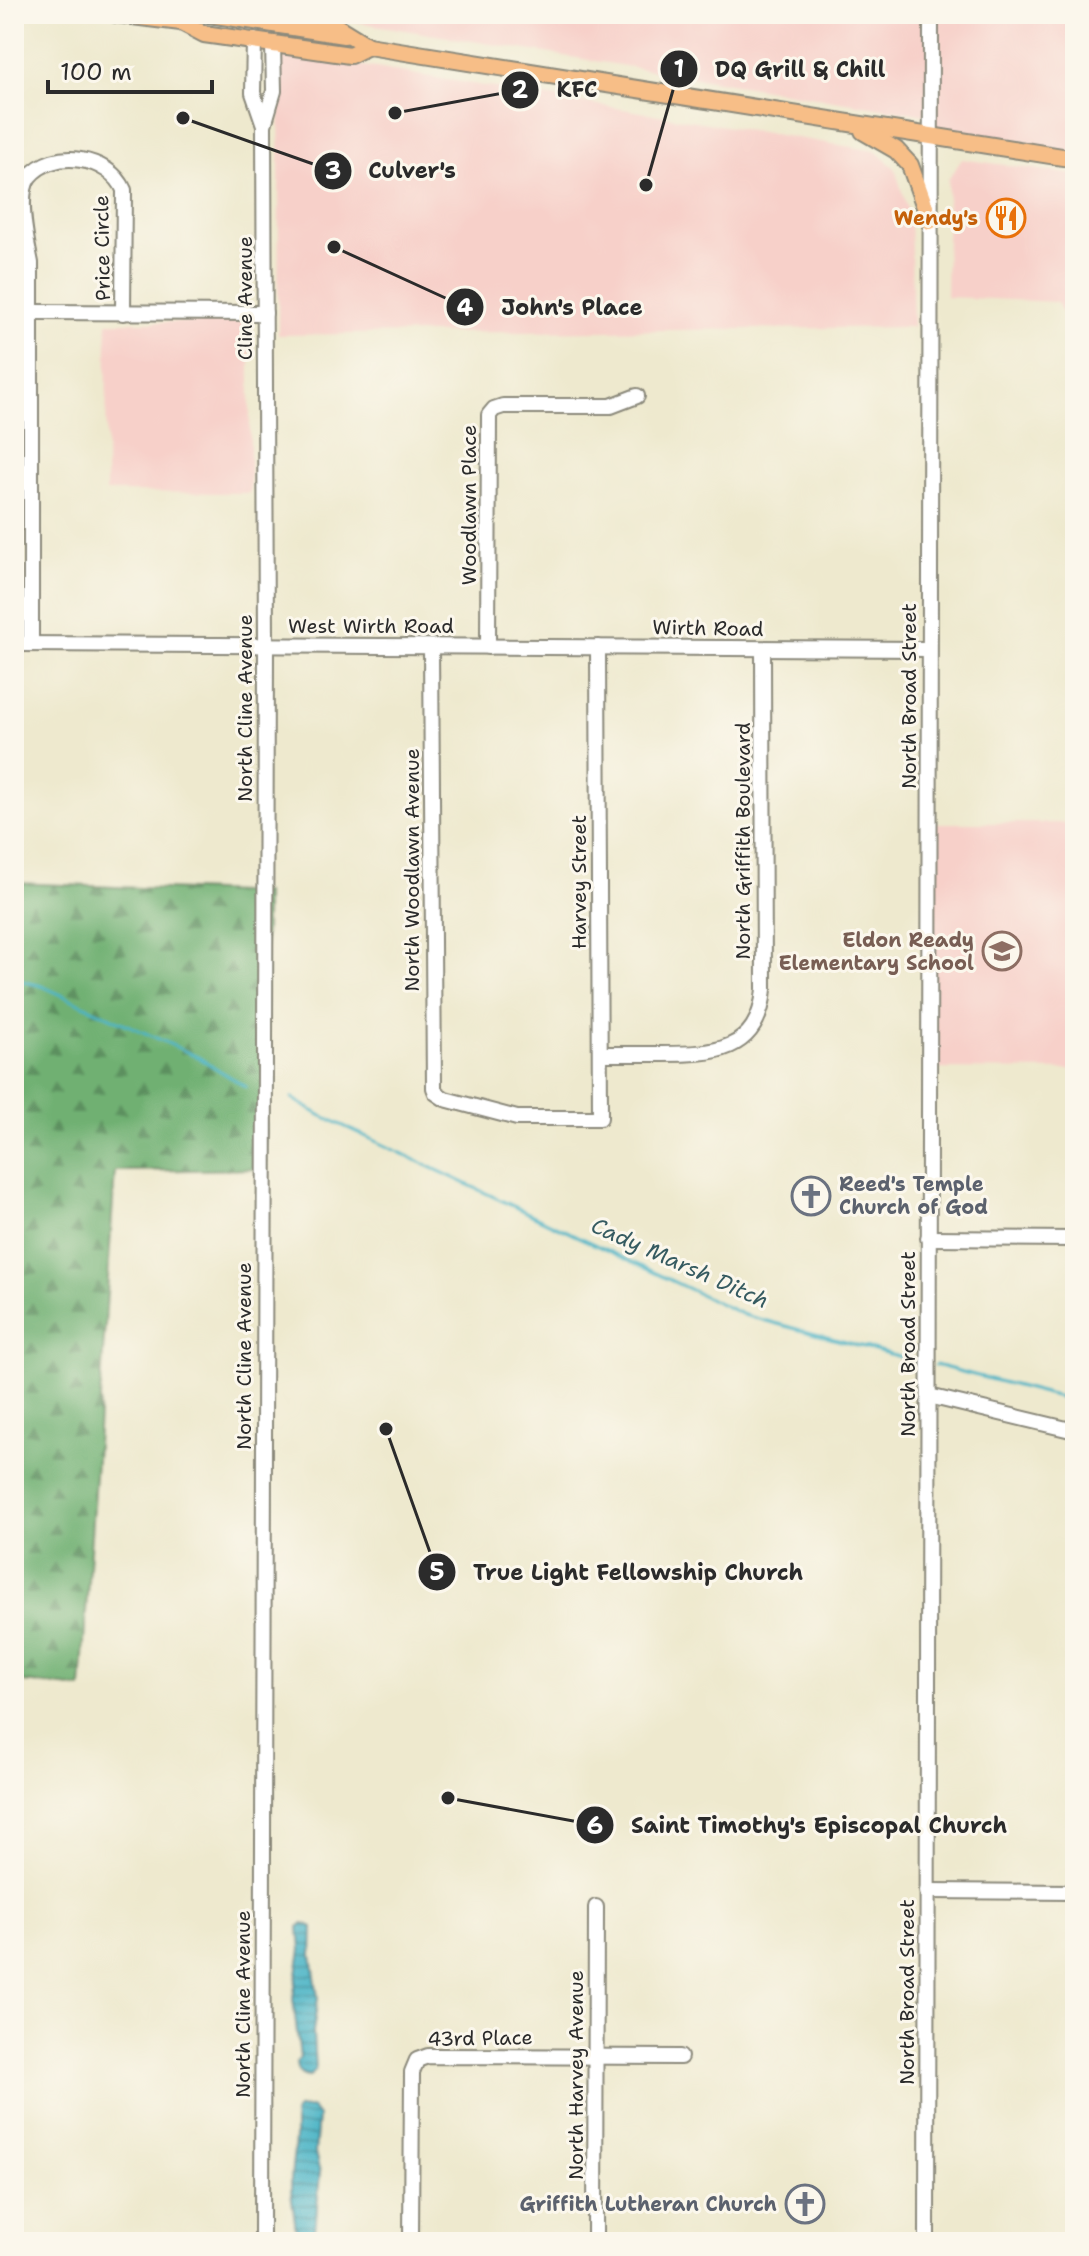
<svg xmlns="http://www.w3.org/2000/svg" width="1089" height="2256" font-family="'Shantell Sans',sans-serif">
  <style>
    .built { fill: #f7d0c9 }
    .forest { fill: url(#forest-firs); stroke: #4e6e4e; stroke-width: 2 }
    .water { fill: url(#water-rules); stroke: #3a7078; stroke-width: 2 }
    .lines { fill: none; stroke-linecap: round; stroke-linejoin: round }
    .stream { stroke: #49b4c6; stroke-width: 3 }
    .minor-casing { stroke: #8c8a7c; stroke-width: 18 }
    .major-casing { stroke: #8c8a7c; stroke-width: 20 }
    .minor { stroke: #fff; stroke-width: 14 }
    .major { stroke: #f7be87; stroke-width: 16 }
    .labels { text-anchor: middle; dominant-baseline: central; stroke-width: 6; stroke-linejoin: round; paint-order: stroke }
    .food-label { font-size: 20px; font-weight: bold; fill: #c56008; stroke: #fbf7ec; text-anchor: end }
    .street-label { font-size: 20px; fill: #2b2b2b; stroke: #fbf7ec }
    .education-label { font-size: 20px; font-weight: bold; fill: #785e54; stroke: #fbf7ec; text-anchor: end }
    .worship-label { font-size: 20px; font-weight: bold; fill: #5b616d; stroke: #fbf7ec; text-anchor: start }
    .water-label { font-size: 22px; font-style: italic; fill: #365b61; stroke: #fbf7ec }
    .leader { fill: none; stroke: #2b2b2b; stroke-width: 3 }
    .callout-dot { fill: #2b2b2b; stroke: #fbf7ec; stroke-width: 3 }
    .mark-label { font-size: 24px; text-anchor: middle; font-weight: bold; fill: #fff }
    .callout-label { font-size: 22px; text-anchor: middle; font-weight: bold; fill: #2b2b2b; stroke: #fbf7ec; stroke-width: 6; stroke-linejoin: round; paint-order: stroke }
  </style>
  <defs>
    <pattern id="forest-firs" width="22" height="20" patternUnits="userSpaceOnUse" patternTransform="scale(2)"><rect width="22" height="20" fill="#70b072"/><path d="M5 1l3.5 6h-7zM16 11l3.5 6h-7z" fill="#5c8f5e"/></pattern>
    <pattern id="water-rules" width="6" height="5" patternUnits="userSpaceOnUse" patternTransform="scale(2)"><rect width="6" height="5" fill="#49b4c6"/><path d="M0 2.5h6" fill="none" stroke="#3d93a1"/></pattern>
  </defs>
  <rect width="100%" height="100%" fill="#fbf7ec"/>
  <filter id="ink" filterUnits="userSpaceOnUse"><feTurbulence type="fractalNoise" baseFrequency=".0125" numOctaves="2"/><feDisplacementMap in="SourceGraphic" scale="16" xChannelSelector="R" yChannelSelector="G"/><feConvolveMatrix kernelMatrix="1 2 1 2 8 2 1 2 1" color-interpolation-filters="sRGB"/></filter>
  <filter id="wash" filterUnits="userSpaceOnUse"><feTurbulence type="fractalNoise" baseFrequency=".006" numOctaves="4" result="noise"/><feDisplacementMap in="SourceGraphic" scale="32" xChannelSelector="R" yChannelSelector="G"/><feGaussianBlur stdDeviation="1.8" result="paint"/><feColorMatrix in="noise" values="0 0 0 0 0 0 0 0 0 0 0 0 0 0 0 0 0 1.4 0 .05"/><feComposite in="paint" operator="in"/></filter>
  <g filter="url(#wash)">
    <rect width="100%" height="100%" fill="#eee9ce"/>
    <g class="built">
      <polygon points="327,14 930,14 931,116 344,20"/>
      <polygon points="934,14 1075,14 1075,156 934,134"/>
      <polygon points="280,52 875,151 895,168 910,218 913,327 278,335"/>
      <polygon points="962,159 1075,175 1075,340 1057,302 946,297 948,180"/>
      <polygon points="107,322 250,322 250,493 106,492"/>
      <polygon points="928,823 1075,823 1075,1070 929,1069"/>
    </g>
    <polygon class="forest" points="14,883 265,893 265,1169 115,1171 81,1688 14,1681"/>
    <g class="water">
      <path d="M304,1923L313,1927L312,1955L318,1998L313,2032L315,2070L309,2077C299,2076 298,2072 297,2062L300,2058L293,1998L301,1950L299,1927Z"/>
      <path d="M312,2108L318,2116L315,2153L320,2172L314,2242H296C297,2222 291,2204 291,2185C291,2159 298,2141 294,2114L298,2109Z"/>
    </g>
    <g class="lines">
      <g class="stream">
        <polyline points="14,979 42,986 198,1057 246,1087"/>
        <polyline points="292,1098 316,1113 744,1315 924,1363"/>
        <polyline points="935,1365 1075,1401"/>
      </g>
    </g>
  </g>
  <g filter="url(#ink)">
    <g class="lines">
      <g class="minor-casing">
        <g id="minor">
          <polyline points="254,40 253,93 264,125"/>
          <polyline points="31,312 265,313"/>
          <polyline points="14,644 928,649"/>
          <path d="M31,644V263C27,243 16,195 29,177C53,147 110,157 124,190L123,313"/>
          <polyline points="431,647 434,1088 436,1093 445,1099 517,1118 600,1118 598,647"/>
          <polyline points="488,647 489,415 494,409 503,406 611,406 637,396"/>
          <path d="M600,1054C620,1054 641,1054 662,1054C713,1054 759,1053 764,989L763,649"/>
          <polyline points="928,1238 1075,1239"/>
          <polyline points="929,1396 1075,1431"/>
          <polyline points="927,1891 1075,1892"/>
          <polyline points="262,2242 266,646 264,125 274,91 273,43"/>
          <polyline points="411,2242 412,2072 417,2060 428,2056 680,2057"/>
          <polyline points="595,2242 596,1907"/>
          <polyline points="927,2242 931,14"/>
        </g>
      </g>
      <g class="major-casing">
        <g id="major">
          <polyline points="116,14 181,22 204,34 350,55 368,46"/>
          <polyline points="209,14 344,35"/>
          <polyline points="316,14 368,46 1075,159"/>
          <polyline points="863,131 896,150 910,165 930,221"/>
        </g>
      </g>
      <use href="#minor" class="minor"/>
      <use href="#major" class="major"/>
    </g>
  </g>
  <defs>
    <g id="restaurant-ring" transform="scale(2)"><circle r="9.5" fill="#fbf7ec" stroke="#e8710a" stroke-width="1.5"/><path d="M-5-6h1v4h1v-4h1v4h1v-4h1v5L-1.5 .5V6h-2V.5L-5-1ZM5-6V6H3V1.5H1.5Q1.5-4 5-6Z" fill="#e8710a"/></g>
    <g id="school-ring" transform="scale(2)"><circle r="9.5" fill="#fbf7ec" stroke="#8d6e63" stroke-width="1.5"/><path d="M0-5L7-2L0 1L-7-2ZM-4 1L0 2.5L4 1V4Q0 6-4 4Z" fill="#8d6e63"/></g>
    <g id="church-ring" transform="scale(2)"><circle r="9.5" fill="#fbf7ec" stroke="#6b7280" stroke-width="1.5"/><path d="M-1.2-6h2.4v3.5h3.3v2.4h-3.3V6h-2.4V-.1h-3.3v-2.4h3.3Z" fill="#6b7280"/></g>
  </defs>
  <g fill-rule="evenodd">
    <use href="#restaurant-ring" x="1006" y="218"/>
    <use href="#school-ring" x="1002" y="951"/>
    <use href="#church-ring" x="811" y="1196"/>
    <use href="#church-ring" x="805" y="2204"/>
  </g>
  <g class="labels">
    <g class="food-label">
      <text x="978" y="218">Wendy's</text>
    </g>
    <g class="street-label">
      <text transform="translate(102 248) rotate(-91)">Price Circle</text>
      <text transform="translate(245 298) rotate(-90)">Cline Avenue</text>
      <text transform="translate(469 505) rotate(-90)">Woodlawn Place</text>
      <text x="371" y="626">West Wirth Road</text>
      <text transform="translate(708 628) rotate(1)">Wirth Road</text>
      <text transform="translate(909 696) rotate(-90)">North Broad Street</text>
      <text transform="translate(245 708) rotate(-90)">North Cline Avenue</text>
      <text transform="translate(743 841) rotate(-90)">North Griffith Boulevard</text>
      <text transform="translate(412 870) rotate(-90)">North Woodlawn Avenue</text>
      <text transform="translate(579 882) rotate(-90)">Harvey Street</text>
      <text transform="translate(908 1344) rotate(-90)">North Broad Street</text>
      <text transform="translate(244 1356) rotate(-90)">North Cline Avenue</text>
      <text transform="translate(907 1992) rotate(-90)">North Broad Street</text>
      <text transform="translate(243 2004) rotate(-90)">North Cline Avenue</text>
      <text transform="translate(480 2038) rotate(-1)">43rd Place</text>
      <text transform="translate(576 2075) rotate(-90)">North Harvey Avenue</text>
    </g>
    <g class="education-label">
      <text x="974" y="940">Eldon Ready<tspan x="974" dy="23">Elementary School</tspan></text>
    </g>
    <g class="worship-label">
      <text x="839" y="1184">Reed's Temple<tspan x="839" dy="23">Church of God</tspan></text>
      <text x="777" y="2204" text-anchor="end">Griffith Lutheran Church</text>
    </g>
    <g class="water-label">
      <text transform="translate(680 1263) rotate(24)">Cady Marsh Ditch</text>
    </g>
  </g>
  <path class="leader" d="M646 185L679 69M395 113L520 90M183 118L333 171M334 247L465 307M386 1429L437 1572M448 1798L595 1825"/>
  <g class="callout-dot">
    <circle cx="646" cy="185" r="8"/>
    <circle cx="395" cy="113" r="8"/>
    <circle cx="183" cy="118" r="8"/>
    <circle cx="334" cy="247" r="8"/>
    <circle cx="386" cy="1429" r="8"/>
    <circle cx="448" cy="1798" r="8"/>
    <circle cx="679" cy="69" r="20"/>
    <circle cx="520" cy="90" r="20"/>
    <circle cx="333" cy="171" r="20"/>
    <circle cx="465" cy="307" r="20"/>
    <circle cx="437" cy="1572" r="20"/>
    <circle cx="595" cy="1825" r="20"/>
  </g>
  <g class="mark-label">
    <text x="679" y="77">1</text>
    <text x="520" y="98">2</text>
    <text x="333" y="179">3</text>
    <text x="465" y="316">4</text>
    <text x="437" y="1580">5</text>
    <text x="595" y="1834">6</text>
  </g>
  <g class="callout-label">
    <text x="800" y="77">DQ Grill &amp; Chill</text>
    <text x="577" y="97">KFC</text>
    <text x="412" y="178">Culver's</text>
    <text x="572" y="315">John's Place</text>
    <text x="638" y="1580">True Light Fellowship Church</text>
    <text x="819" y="1833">Saint Timothy's Episcopal Church</text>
  </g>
  <rect width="1089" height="2256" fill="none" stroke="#fbf7ec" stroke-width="48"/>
  <path d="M48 80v12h164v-12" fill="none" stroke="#2b2b2b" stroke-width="4"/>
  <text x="60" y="80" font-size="24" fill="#2b2b2b" stroke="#fbf7ec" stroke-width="6" paint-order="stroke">100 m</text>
</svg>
